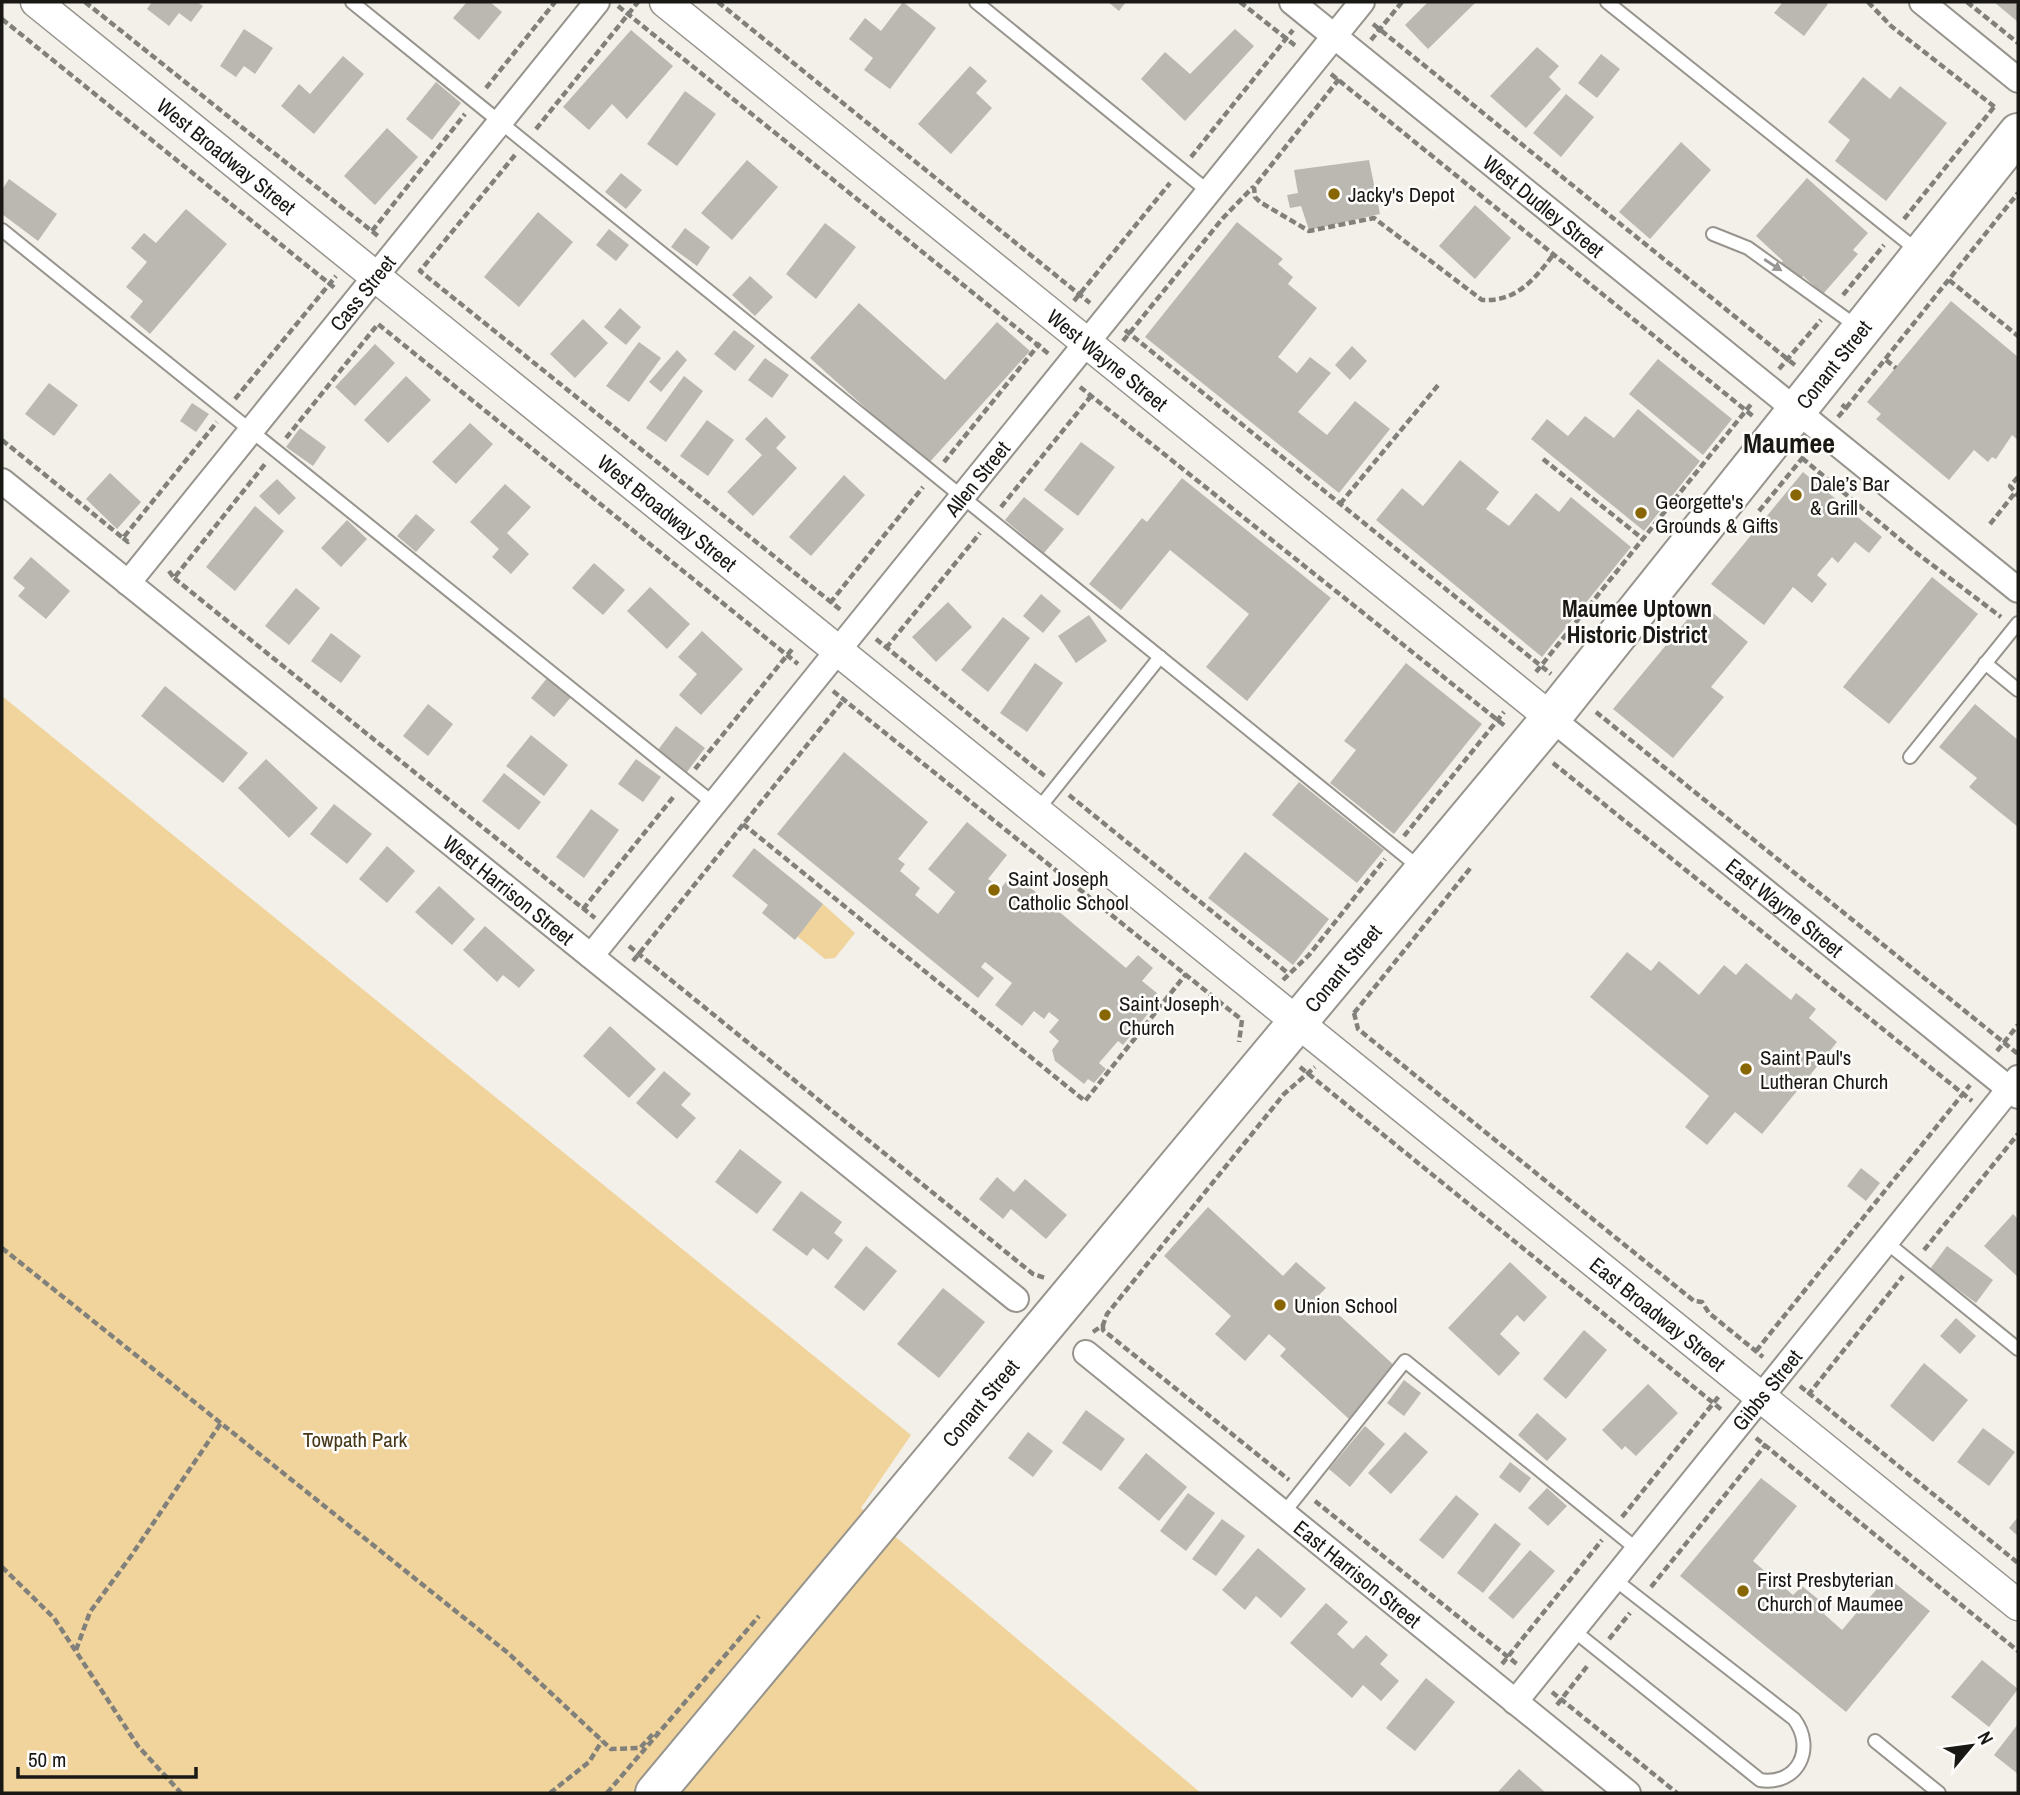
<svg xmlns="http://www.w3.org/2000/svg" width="2020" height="1795" font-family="'Archivo Narrow',sans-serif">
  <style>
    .green { fill: #f0d49c }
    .building { fill: #bbb8b2 }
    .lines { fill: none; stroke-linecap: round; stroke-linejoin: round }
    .service-casing { stroke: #97948e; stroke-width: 16 }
    .minor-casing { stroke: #97948e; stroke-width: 28 }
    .tertiary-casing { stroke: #97948e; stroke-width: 33 }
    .primary-casing { stroke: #97948e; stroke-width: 42 }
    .path { stroke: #82807b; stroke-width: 4.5; stroke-dasharray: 7 3.5; stroke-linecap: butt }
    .service { stroke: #fff; stroke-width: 12 }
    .minor { stroke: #fff; stroke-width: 24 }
    .tertiary { stroke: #fff; stroke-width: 30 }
    .primary { stroke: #fff; stroke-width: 38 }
    .oneway { fill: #989796 }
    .poi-dot { fill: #896604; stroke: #fffdfb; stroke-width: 2.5 }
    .labels { text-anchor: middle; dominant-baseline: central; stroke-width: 5; stroke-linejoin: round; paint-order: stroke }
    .street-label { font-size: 21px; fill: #191815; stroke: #fffdfb }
    .poi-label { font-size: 21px; fill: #191815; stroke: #fffdfb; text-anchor: start }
    .park-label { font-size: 21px; fill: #473818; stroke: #fffdfb }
    .neighbourhood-label { font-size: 23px; font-weight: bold; fill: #191815; stroke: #fffdfb }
    .district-label { font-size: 28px; font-weight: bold; fill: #191815; stroke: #fffdfb }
  </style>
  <rect width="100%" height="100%" fill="#f3f0e9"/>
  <g class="green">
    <polygon points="2,696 911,1435 861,1508 1201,1793 2,1793"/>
    <polygon points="823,904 855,933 835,958 825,959 797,936"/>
  </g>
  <g class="building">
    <polygon points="152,2 197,2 203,6 191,22 179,13 169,26 147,9"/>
    <polygon points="467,2 490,2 502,12 479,40 453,18"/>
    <polygon points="903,2 936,28 890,89 864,70 873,58 849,39 865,18 881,31"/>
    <polygon points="1108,2 1126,2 1119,11"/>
    <polygon points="1428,2 1476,2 1428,49 1405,25"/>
    <polygon points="1783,2 1825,2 1828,4 1804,36 1774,13"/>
    <polygon points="1994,2 2018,2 2018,22"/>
    <polygon points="244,29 273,48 255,74 244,66 236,77 220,66"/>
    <polygon points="1235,29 1254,46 1185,121 1141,79 1165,52 1190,74"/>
    <polygon points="631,30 673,66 627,119 612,104 589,130 563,107"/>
    <polygon points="1537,47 1559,66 1549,77 1561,89 1526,128 1490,96"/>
    <polygon points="1601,54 1620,69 1597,98 1578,83"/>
    <polygon points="343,56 364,74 314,134 281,106 299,84 310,94"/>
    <polygon points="970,66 987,81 976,93 992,108 951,154 918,124"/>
    <polygon points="1863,77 1890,99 1900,86 1947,123 1886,201 1835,161 1850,140 1828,122"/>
    <polygon points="436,82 461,103 432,140 406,119"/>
    <polygon points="685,91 716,114 677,166 647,144"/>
    <polygon points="1566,94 1594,117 1561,157 1533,133"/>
    <polygon points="387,128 418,157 375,205 344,176"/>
    <polygon points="1681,142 1711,170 1650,239 1619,212"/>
    <polygon points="747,160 778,187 732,240 701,213"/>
    <polygon points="1369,160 1380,214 1309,230 1301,206 1290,208 1287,195 1298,193 1294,170"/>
    <polygon points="621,173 642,190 626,209 605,192"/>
    <polygon points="1807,178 1868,233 1853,250 1858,254 1823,294 1803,276 1791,289 1773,273 1783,261 1756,236"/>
    <polygon points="9,179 57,214 38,241 2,214 2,190"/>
    <polygon points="1475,205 1511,238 1475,279 1439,246"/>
    <polygon points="186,209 227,244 150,334 130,317 143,301 126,287 147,262 131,248 144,233 156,243"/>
    <polygon points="538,212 573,242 519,307 484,277"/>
    <polygon points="1237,222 1283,259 1278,264 1293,277 1288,284 1317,308 1278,357 1297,373 1310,357 1331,373 1298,412 1327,435 1355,401 1390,429 1339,493 1145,337"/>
    <polygon points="825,223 856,247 816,299 786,274"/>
    <polygon points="685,228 710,247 697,266 671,247"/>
    <polygon points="609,229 629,245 616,261 596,245"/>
    <polygon points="750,276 773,297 755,316 732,295"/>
    <polygon points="1951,301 2018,357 2018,440 2012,435 1996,459 1992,457 1988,462 1974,450 1949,480 1876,419 1881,414 1867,402"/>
    <polygon points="859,303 945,380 997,322 1030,351 928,464 810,358"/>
    <polygon points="620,308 641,327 626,345 604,327"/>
    <polygon points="583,319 608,343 575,378 550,354"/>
    <polygon points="734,330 755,346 735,371 714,354"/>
    <polygon points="639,342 661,358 629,402 606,386"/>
    <polygon points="375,344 395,363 355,406 335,387"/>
    <polygon points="1352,346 1367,361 1350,380 1335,365"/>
    <polygon points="677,350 687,360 661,392 649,382"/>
    <polygon points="765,358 789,375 772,398 748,380"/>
    <polygon points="1658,359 1732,419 1703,455 1629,394"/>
    <polygon points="406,376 431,400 388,443 364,420"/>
    <polygon points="684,376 703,391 666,442 646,428"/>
    <polygon points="49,383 78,405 54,436 25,414"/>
    <polygon points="192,403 209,414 196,432 180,421"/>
    <polygon points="1638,409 1700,461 1644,531 1531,439 1547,419 1568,436 1585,416 1614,438"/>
    <polygon points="766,417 786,437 776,448 797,468 753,516 727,492 762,455 745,439"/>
    <polygon points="707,420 734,440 708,476 680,456"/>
    <polygon points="470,423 493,444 456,484 432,462"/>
    <polygon points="300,428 326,447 313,466 286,447"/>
    <polygon points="1081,442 1115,467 1078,516 1044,490"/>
    <polygon points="1460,460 1499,492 1486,509 1509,526 1536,493 1559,512 1571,497 1631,547 1542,657 1376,520 1402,488 1423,506"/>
    <polygon points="1803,472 1882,537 1869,553 1855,542 1838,563 1832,557 1817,575 1827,584 1812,603 1793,587 1764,625 1711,584"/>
    <polygon points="110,473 141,502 117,529 86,499"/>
    <polygon points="844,475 865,495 811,556 789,537"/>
    <polygon points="1182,478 1331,598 1247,701 1206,667 1249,614 1170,550 1121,610 1089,584 1142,518 1147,522"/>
    <polygon points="277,479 296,498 279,515 259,496"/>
    <polygon points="505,484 531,507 507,533 529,554 511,574 492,557 499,549 470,522"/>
    <polygon points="1024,497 1064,529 1044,553 1005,520"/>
    <polygon points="255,506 284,531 235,591 206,567"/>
    <polygon points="416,514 435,530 416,552 397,536"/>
    <polygon points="347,520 367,539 341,567 321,548"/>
    <polygon points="31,557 70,591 46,619 18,596 25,588 13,578"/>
    <polygon points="594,563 625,590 603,615 572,588"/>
    <polygon points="1932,577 1978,614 1889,724 1843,687"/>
    <polygon points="650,587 690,624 667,649 627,611"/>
    <polygon points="296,588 320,608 289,645 265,626"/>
    <polygon points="1041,594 1061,611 1043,633 1023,616"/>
    <polygon points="948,602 972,627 936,662 912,637"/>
    <polygon points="1701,603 1748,642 1711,687 1724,697 1673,758 1613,709"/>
    <polygon points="1089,615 1107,641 1076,663 1058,636"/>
    <polygon points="1003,617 1030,638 988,692 961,670"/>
    <polygon points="702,631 743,669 701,715 679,695 697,674 678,657"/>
    <polygon points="331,633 361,656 341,683 311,661"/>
    <polygon points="1035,663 1063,683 1027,732 1000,713"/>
    <polygon points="1406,663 1482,724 1394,834 1330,783 1356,750 1344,741"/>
    <polygon points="548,677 572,696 554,717 531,698"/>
    <polygon points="165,686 248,753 223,783 141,716"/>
    <polygon points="428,704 453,724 428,756 403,736"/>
    <polygon points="1975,704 2018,740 2018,827 1969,787 1977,778 1939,747"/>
    <polygon points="676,726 705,748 687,772 658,750"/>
    <polygon points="531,735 568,765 544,796 506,766"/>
    <polygon points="844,752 928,822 898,859 905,864 900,871 920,888 915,895 938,914 955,892 928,869 967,822 1007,855 988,879 1001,888 1013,873 1126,968 1138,955 1153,968 1142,981 1157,993 1146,1006 1151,1010 1123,1045 1118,1041 1099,1063 1106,1069 1094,1083 1088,1079 1084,1084 1055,1061 1052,1050 1059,1041 1049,1032 1059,1020 1049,1012 1044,1019 1034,1011 1022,1026 995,1005 1012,983 985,962 981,967 994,978 978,998 777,834"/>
    <polygon points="266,759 318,808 289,838 238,788"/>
    <polygon points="636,759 661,777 643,802 618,784"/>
    <polygon points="504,773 541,802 519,830 482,801"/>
    <polygon points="1299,782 1384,850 1357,883 1272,815"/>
    <polygon points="334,804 372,834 347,864 310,834"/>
    <polygon points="591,809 619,830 584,878 556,857"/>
    <polygon points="387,846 415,871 387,903 359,879"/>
    <polygon points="754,848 823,904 795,940 762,913 768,905 732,876"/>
    <polygon points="1245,852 1329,919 1293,965 1208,898"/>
    <polygon points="439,886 475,919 452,945 415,912"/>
    <polygon points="485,926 535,970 519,988 503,975 497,982 463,950"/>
    <polygon points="1627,952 1651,971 1659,961 1699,995 1724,965 1736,975 1746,963 1791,1000 1796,993 1816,1009 1809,1018 1837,1042 1762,1134 1735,1112 1707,1145 1685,1127 1709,1096 1590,997"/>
    <polygon points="610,1026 656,1069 629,1098 583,1056"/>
    <polygon points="664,1071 691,1094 681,1105 696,1118 677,1139 636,1103"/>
    <polygon points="740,1149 782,1182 757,1214 715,1182"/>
    <polygon points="1861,1168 1880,1183 1866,1201 1847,1186"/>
    <polygon points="997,1177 1014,1192 1025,1179 1067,1215 1046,1239 1011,1209 1003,1219 979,1199"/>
    <polygon points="801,1191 842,1222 834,1233 843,1240 828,1260 813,1248 807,1256 772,1230"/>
    <polygon points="1208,1207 1283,1276 1296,1262 1326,1288 1318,1296 1396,1367 1349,1419 1280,1356 1286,1349 1269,1334 1245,1361 1215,1334 1231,1316 1164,1256"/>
    <polygon points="2013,1214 2018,1219 2018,1277 1984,1246"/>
    <polygon points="866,1246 897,1271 864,1311 834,1287"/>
    <polygon points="1947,1246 1993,1280 1976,1303 1930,1269"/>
    <polygon points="1510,1262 1547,1297 1524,1322 1517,1315 1500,1334 1520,1353 1499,1376 1448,1328"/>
    <polygon points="943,1288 985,1322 939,1378 897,1344"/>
    <polygon points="1956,1318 1976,1336 1960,1354 1940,1336"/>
    <polygon points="1584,1330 1607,1350 1566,1399 1543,1379"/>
    <polygon points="1924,1363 1968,1400 1933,1442 1890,1406"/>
    <polygon points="1404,1380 1421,1393 1404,1416 1387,1403"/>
    <polygon points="1648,1384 1678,1413 1636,1456 1625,1446 1622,1450 1602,1430"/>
    <polygon points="1086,1410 1125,1439 1101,1471 1062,1443"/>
    <polygon points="1537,1413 1567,1439 1547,1461 1518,1435"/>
    <polygon points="1365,1426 1385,1444 1350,1487 1329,1469"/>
    <polygon points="1983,1428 2015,1452 1989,1486 1957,1462"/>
    <polygon points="1028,1432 1053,1451 1033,1477 1008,1458"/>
    <polygon points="1405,1432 1428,1452 1391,1494 1368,1473"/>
    <polygon points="1146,1453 1187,1487 1159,1521 1118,1488"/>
    <polygon points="1510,1462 1531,1478 1520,1493 1499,1477"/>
    <polygon points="1761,1478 1797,1506 1753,1561 1793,1595 1802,1586 1829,1608 1824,1614 1842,1630 1887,1577 1930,1611 1846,1712 1680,1576"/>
    <polygon points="1547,1488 1567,1506 1548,1526 1528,1508"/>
    <polygon points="1188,1493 1215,1513 1186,1551 1160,1531"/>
    <polygon points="1456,1495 1479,1514 1443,1559 1419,1540"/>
    <polygon points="2018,1517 2018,1536 2009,1528"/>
    <polygon points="1222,1519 1245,1536 1216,1576 1192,1559"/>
    <polygon points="1495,1523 1521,1544 1483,1593 1457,1573"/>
    <polygon points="1258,1548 1306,1589 1281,1618 1256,1596 1245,1610 1222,1590"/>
    <polygon points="1530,1550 1555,1571 1513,1619 1488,1598"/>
    <polygon points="1326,1603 1348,1622 1337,1634 1353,1649 1366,1635 1388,1655 1380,1664 1399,1681 1381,1701 1363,1685 1352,1698 1290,1643"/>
    <polygon points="1982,1660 2018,1689 1989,1727 1951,1697"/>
    <polygon points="1426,1678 1455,1702 1415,1751 1386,1728"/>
    <polygon points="2018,1724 2018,1774 1994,1755"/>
    <polygon points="1519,1769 1546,1793 1497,1793"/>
  </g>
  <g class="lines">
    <g class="service-casing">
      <g id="service">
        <polyline points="352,2 1420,868"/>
        <polyline points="976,2 1209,192"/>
        <polyline points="1607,2 1918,251"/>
        <polyline points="2,230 713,803"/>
        <polyline points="1713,234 1748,248 1859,328"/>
        <polyline points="1985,663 2018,690"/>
        <polyline points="1910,757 2018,623"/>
        <polyline points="1036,812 1160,657"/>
        <polyline points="1886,1242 2018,1349"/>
        <polyline points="1282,1515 1405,1361 1638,1550"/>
        <path d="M1573,1630L1760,1780C1798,1786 1816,1748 1794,1719L1614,1579"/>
        <polyline points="1875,1741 1939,1793"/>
      </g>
    </g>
    <g class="minor-casing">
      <g id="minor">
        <path id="s1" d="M1292,2L2018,590"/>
        <polyline points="1922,2 2018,80"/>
        <path id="s2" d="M2,481L1016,1299"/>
        <path id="s3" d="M128,583L597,2"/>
        <path id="s4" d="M1551,718L2018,1096"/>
        <path id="s5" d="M591,956L1362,2"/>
        <path id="s6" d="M1086,1353L1628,1793"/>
        <path id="s7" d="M1515,1702L2018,1078"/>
      </g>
    </g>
    <g class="tertiary-casing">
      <g id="tertiary">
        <path id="s8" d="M36,2L2018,1605"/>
        <path id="s9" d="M665,2L1551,718"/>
      </g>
    </g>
    <g class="primary-casing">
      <g id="primary">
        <path id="s10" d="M655,1793L1551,718L2018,133"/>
      </g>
    </g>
    <g class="path">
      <polyline points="85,2 378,236"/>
      <polyline points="718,2 1090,303"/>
      <polyline points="1240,2 1297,47"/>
      <polyline points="1868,2 1891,26 1996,108"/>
      <polyline points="1967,2 2018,43"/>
      <polyline points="618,6 1050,355"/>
      <polyline points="2,19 336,289"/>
      <polyline points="1373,24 1796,366"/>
      <polyline points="1371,40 1402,2"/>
      <polyline points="1331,74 1754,417"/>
      <path d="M1339,79L1254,187L1255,197L1260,202L1309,231L1374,218L1482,300C1516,302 1534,280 1553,255"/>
      <polyline points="486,88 555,2"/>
      <polyline points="536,129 638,2"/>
      <polyline points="515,155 420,271 842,611"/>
      <polyline points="1191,157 1293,30"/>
      <polyline points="1904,219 1994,107"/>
      <polyline points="372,231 465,114"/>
      <polyline points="1949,280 2018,336"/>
      <polyline points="1843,295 1884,245"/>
      <polyline points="1074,301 1170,183"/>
      <polyline points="1125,330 1551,674"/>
      <polyline points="1123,341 1223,218 1253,187"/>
      <polyline points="1886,360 1896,368"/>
      <polyline points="1779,369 1821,320"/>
      <polyline points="1080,387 1505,726"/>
      <polyline points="235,399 336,276"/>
      <polyline points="1846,408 2018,193"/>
      <polyline points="1838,417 1846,408 1840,403"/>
      <polyline points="286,438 378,324 798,664"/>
      <polyline points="2,440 123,538 217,422"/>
      <polyline points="1802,458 1914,551 2001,617"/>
      <polyline points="1543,459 1643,539"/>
      <polyline points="944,462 1040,343"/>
      <polyline points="2018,477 2010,486 2018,496"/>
      <polyline points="1340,504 1439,384"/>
      <polyline points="1001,507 1091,396"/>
      <polyline points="1759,511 1809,450"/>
      <polyline points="1990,524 2014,494"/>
      <polyline points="123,538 128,542 130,540"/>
      <polyline points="169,571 174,578 265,464"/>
      <polyline points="174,578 595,918"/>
      <polyline points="830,603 923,487"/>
      <polyline points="876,639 1046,777"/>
      <polyline points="886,648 980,533"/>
      <polyline points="1536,672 1752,403"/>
      <polyline points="833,691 1242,1020 1239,1042"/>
      <polyline points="1596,712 2018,1054"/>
      <polyline points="1553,763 1972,1101"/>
      <polyline points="695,769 793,648"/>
      <polyline points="1069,795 1289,974"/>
      <polyline points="743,824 1085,1101 1186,974"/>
      <polyline points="1404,836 1504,712"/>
      <polyline points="583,909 675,795"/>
      <polyline points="629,946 1033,1274 1045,1278"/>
      <polyline points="633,961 845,698"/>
      <polyline points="1283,980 1309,955 1385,859"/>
      <polyline points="1354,1013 1472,866"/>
      <polyline points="1354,1013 1358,1029 1694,1301 1702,1302 1709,1313 1763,1357"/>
      <polyline points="1997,1051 2018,1025"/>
      <polyline points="1300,1067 1722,1410"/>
      <polyline points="2,1248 508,1653 611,1749 640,1748 653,1734 658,1733"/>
      <polyline points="1924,1250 2018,1134"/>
      <polyline points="1103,1325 1103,1330 1289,1480"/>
      <polyline points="1093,1332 1103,1325 1107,1314 1284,1094 1315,1067"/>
      <polyline points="1756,1351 1970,1085"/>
      <polyline points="1800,1386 2018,1563"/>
      <polyline points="1808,1395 1903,1276"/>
      <polyline points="1756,1438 2018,1651"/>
      <polyline points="1315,1501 1518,1665"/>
      <polyline points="1622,1517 1719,1396"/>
      <polyline points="2,1567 54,1618 138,1746 181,1793"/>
      <polyline points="1651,1587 1766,1444"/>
      <polyline points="1609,1639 1630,1613"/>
      <polyline points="76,1650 90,1612 131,1556 221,1423"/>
      <polyline points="1502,1664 1602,1540"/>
      <polyline points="1552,1692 1677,1793"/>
      <polyline points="1557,1705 1588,1665"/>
      <polyline points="550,1793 589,1762 602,1741"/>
      <polyline points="607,1793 759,1616"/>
    </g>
    <use href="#service" class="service"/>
    <use href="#minor" class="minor"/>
    <use href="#tertiary" class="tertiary"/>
    <use href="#primary" class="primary"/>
  </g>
  <defs><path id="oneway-solid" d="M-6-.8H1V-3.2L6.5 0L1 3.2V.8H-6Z" transform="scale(1.75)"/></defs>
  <use class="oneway" href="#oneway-solid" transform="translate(1773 265) rotate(33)"/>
  <g class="poi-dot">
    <circle cx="1334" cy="194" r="7"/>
    <circle cx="1796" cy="495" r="7"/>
    <circle cx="1641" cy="513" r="7"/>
    <circle cx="994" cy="890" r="7"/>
    <circle cx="1105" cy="1015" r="7"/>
    <circle cx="1746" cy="1069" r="7"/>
    <circle cx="1280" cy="1305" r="7"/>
    <circle cx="1743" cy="1591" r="7"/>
  </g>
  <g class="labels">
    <g class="street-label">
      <text stroke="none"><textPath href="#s8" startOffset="245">West Broadway Street</textPath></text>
      <text stroke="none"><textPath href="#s1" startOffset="324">West Dudley Street</textPath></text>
      <text stroke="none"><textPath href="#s3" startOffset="373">Cass Street</textPath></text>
      <text stroke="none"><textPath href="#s9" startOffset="569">West Wayne Street</textPath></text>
      <text stroke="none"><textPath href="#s10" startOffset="1852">Conant Street</textPath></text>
      <text stroke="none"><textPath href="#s5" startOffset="614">Allen Street</textPath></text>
      <text stroke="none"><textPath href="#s8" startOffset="812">West Broadway Street</textPath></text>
      <text stroke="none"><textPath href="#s2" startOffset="651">West Harrison Street</textPath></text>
      <text stroke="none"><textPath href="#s4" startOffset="301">East Wayne Street</textPath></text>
      <text stroke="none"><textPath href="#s10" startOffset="1074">Conant Street</textPath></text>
      <text stroke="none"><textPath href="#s8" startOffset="2086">East Broadway Street</textPath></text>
      <text stroke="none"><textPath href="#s7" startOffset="401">Gibbs Street</textPath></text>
      <text stroke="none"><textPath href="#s10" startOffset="508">Conant Street</textPath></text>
      <text stroke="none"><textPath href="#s6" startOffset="350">East Harrison Street</textPath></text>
    </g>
    <g class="poi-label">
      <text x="1348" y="194">Jacky's Depot</text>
      <text x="1810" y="483">Dale’s Bar<tspan x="1810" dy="24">&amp; Grill</tspan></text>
      <text x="1655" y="501">Georgette's<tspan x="1655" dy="24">Grounds &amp; Gifts</tspan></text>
      <text x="1008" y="878">Saint Joseph<tspan x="1008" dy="24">Catholic School</tspan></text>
      <text x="1119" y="1003">Saint Joseph<tspan x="1119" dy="24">Church</tspan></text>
      <text x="1760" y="1057">Saint Paul's<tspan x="1760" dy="24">Lutheran Church</tspan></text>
      <text x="1294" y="1305">Union School</text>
      <text x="1757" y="1579">First Presbyterian<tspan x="1757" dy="24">Church of Maumee</tspan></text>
    </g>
    <g class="park-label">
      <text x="355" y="1439">Towpath Park</text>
    </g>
    <g class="neighbourhood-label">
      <text x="1637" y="608">Maumee Uptown<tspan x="1637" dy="26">Historic District</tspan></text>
    </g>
    <g class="district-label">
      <text x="1789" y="443">Maumee</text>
    </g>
  </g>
  <rect width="2020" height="1795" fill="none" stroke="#191815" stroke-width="7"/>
  <g transform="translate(1971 1746) rotate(61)" stroke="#fffdfb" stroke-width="5" paint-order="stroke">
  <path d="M0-5L12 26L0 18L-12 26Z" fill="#191815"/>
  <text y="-10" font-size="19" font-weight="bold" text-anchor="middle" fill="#191815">N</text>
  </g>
  <path d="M18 1767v10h178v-10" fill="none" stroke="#191815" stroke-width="3.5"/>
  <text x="28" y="1767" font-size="21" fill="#191815" stroke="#fffdfb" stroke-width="5" paint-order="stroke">50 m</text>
</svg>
